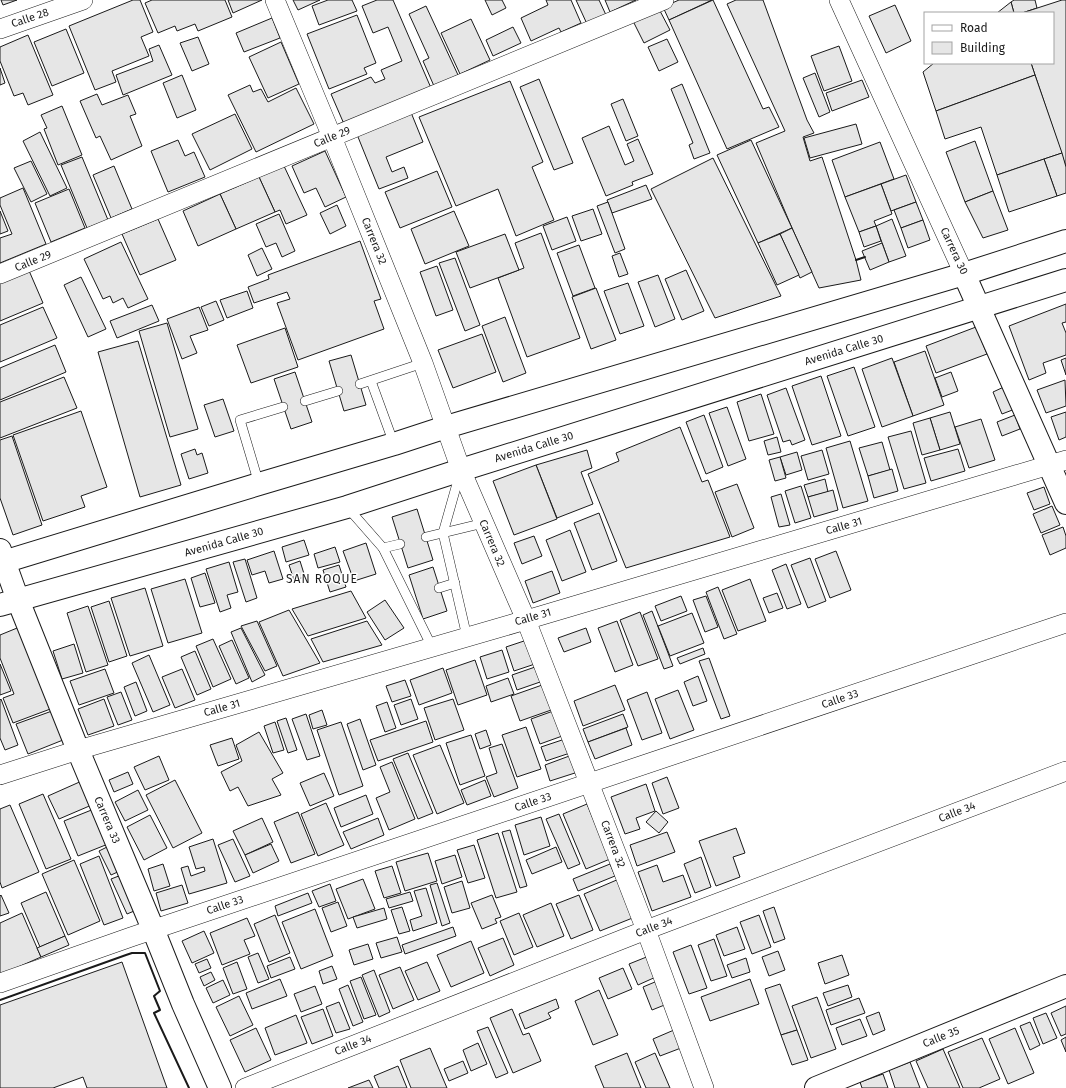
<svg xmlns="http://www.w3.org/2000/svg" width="1066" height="1088" font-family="'Fira Sans',sans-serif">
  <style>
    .building { fill: #e6e6e6; stroke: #1a1a1a }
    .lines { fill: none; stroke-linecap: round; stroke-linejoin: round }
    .service-casing { stroke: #1a1a1a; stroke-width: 10 }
    .minor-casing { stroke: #1a1a1a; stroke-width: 20 }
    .tertiary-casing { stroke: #1a1a1a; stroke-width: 24 }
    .trunk-casing { stroke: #1a1a1a; stroke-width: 24 }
    .service { stroke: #fff; stroke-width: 9 }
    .minor { stroke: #fff; stroke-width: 19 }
    .tertiary { stroke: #fff; stroke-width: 22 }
    .trunk { stroke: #fff; stroke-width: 22 }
    .wall { stroke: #1a1a1a; stroke-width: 2 }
    .labels { text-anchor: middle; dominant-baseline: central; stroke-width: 3; stroke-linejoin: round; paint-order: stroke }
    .street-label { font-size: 11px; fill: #1a1a1a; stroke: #fff }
    .neighbourhood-label { font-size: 12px; letter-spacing: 1px; fill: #1a1a1a; stroke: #fff }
  </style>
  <rect width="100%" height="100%" fill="#fff"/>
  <g class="building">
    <polygon points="1,0 17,0 3,5"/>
    <polygon points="133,0 140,0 153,32 141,37 149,56 112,71 116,82 95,90 69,26"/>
    <polygon points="152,0 225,0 232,17 198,31 195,24 177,31 175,26 158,33 145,3"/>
    <polygon points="228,0 262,0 233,13"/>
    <polygon points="293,0 320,0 298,10"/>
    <polygon points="328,0 352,0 357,11 319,25 312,6"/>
    <polygon points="377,0 393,0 431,88 344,124 331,94 371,77 375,83 385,79 381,70 402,61 388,27 373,33 362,6"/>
    <polygon points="485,0 502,0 506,8 492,15"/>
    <polygon points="546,0 571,0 581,23 561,32 559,28 531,41 521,18 548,5"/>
    <polygon points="576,0 599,0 606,15 587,24"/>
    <polygon points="605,0 636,0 610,12"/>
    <polygon points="679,0 712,0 669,20 663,7"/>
    <polygon points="713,0 763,109 769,107 779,127 727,149 669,20"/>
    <polygon points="736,0 763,0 807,120 814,133 803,137 810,161 822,157 856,260 861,280 819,288 792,228 756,143 785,131 727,4"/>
    <polygon points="1014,0 1035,0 1037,8 1022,13 1014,13 1011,2"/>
    <polygon points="1062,0 1066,0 1066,167 1031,63 1053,63 1053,13 1022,13"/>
    <polygon points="1011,2 1014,13 997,13"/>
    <polygon points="895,5 911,41 886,53 869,16"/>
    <polygon points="426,6 458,75 434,86 423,61 429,58 409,14"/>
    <polygon points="659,9 670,30 644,43 633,21"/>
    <polygon points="357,15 376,63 364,68 367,74 329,89 307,34"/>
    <polygon points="272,18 280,38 244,52 236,33"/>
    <polygon points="471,19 490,60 460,74 441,33"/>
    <polygon points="513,27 521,43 493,56 486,40"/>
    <polygon points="66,29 84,73 52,86 34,42"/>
    <polygon points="28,35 53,95 28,105 23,93 14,96 0,61 0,47"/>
    <polygon points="198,37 209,64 192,71 180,43"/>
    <polygon points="667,39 678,62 659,71 648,47"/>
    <polygon points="281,42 299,84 268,98 249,57"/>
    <polygon points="159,45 172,75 123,95 116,75 153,61 149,49"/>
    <polygon points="839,46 852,81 824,91 811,56"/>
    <polygon points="934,63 1031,63 1035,75 936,111 923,72"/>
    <polygon points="0,68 5,83 0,85"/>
    <polygon points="815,73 830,112 819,117 803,78"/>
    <polygon points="182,75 196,110 177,118 163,83"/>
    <polygon points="1035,75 1062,153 997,175 981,127 945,139 936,111"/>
    <polygon points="539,79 573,163 554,170 520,87"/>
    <polygon points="862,80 869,97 832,111 826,93"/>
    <polygon points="510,81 543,162 532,167 554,220 516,236 498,189 456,206 419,117"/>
    <polygon points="682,84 710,153 694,159 689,145 693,143 671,89"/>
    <polygon points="250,85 253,92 261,89 268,102 296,88 314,124 256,152 228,95"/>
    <polygon points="97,94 102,105 128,95 136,114 130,116 142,146 111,160 100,136 96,138 80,101"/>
    <polygon points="623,99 638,136 626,141 611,104"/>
    <polygon points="62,106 82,155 58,165 44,129 47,128 41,115"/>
    <polygon points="410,110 423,142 386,157 392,172 404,167 408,178 379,189 356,132"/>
    <polygon points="235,114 252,149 210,170 192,134"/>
    <polygon points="856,124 862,144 810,158 804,138"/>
    <polygon points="609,126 625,165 634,161 627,144 638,139 653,174 632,182 633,185 606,196 582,138"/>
    <polygon points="40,132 67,188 50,196 23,141"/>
    <polygon points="178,140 185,156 194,152 205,177 168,192 151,151"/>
    <polygon points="751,140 792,228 758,243 717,155"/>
    <polygon points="975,141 993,191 965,202 946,152"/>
    <polygon points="880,142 894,179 845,197 832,160"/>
    <polygon points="325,151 346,197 325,207 316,188 304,193 292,166"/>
    <polygon points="1062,153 1066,167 1066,193 1057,196 1044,159"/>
    <polygon points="82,157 108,220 87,228 61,165"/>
    <polygon points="713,158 781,296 715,318 651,189"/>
    <polygon points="1044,159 1057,196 1009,212 997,175"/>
    <polygon points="31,161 47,194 31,202 14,168"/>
    <polygon points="114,166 132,209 111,218 93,175"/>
    <polygon points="284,166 307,215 286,224 280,210 275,212 259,177"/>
    <polygon points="437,171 452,207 400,228 385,192"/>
    <polygon points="906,175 916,202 891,211 881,184"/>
    <polygon points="259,177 275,212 236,229 220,194"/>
    <polygon points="881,184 892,214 874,221 876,226 859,232 845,197"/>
    <polygon points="646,185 652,199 612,213 607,200"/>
    <polygon points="23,188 46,244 0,263 0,238 12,234 0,205 0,198"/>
    <polygon points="69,189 85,228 51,242 35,203"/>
    <polygon points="993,191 1008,230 983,238 965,202"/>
    <polygon points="220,194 236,229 198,246 183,211"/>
    <polygon points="608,202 625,249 615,253 597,206"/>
    <polygon points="916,202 923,220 901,228 894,210"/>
    <polygon points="337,205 346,226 330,234 320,213"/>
    <polygon points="593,209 602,234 581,241 572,216"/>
    <polygon points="0,211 8,231 0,234"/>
    <polygon points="454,211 469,246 425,264 411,229"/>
    <polygon points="279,214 295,251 282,257 276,243 266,247 256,224"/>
    <polygon points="567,217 576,241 552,250 543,226"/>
    <polygon points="158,219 176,260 140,275 122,234"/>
    <polygon points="892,219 906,256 889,262 876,226"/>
    <polygon points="923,220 930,240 908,248 901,228"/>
    <polygon points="876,226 881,241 864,247 859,232"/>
    <polygon points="792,228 812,272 800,278 780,234"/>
    <polygon points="541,233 580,338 527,357 498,278 524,268 515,243"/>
    <polygon points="505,234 519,270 470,288 456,252"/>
    <polygon points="780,234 799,275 777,285 758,243"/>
    <polygon points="360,241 381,299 374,301 384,329 298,360 277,303 290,299 287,292 254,303 248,287 269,279 268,275"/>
    <polygon points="121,242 148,299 128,308 123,298 113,303 110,296 103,299 84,259"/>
    <polygon points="882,243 889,262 870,270 862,251"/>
    <polygon points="579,245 595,288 573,296 557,253"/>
    <polygon points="262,248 272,269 257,276 248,255"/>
    <polygon points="620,253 628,274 619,277 612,256"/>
    <polygon points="455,258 480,325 465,331 439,263"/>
    <polygon points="27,266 43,303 0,321 0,277"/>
    <polygon points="437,266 453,310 436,316 420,272"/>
    <polygon points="686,270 704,311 682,320 665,279"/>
    <polygon points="658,275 675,319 655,327 638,282"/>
    <polygon points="81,277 106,329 88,337 64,285"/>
    <polygon points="628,283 644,326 620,334 604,291"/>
    <polygon points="596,288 616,340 591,349 572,297"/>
    <polygon points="247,291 253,308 227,318 220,300"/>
    <polygon points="216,301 224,320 209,326 201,307"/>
    <polygon points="1066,304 1066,322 1062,323 1066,333 1066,355 1043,363 1046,373 1029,380 1009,326"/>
    <polygon points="152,305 159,321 117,338 110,321"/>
    <polygon points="43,307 57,338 0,362 0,325"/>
    <polygon points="199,307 208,330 190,336 197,353 182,359 167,319"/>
    <polygon points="505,317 526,373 503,382 482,326"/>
    <polygon points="167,323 198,429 170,437 139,331"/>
    <polygon points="976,327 987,354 936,373 926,346"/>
    <polygon points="285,328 298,367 251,383 237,345"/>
    <polygon points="482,334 496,372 453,388 438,350"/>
    <polygon points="138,341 181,485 140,497 98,352"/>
    <polygon points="55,345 66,372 0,400 0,368"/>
    <polygon points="925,351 944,405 913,416 894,362"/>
    <polygon points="351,355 366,405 344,411 329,361"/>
    <polygon points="892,358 913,416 882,427 862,369"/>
    <polygon points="1066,358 1066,375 1061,360"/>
    <polygon points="854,367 875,427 848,436 827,376"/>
    <polygon points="295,372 312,422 291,429 274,379"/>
    <polygon points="951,372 958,391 942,397 935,378"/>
    <polygon points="821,376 841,436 812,445 792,386"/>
    <polygon points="64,377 77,408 0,438 0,402"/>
    <polygon points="1065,380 1066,406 1046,413 1037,390"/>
    <polygon points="1006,386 1015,409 1002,414 993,392"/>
    <polygon points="786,388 805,440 792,445 790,440 783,442 767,395"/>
    <polygon points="761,394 774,434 749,441 737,402"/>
    <polygon points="223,399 234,431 215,437 204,405"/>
    <polygon points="727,407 746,459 728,466 709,413"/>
    <polygon points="81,411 107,487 81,496 85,507 43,521 13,435"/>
    <polygon points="950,412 960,444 940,450 930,418"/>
    <polygon points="1066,412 1066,437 1059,440 1051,417"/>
    <polygon points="704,415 723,467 706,474 686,422"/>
    <polygon points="1015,415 1020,429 1002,436 997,422"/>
    <polygon points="930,418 940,450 922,455 913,423"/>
    <polygon points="981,419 995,460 969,468 955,427"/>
    <polygon points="680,427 702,482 708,480 730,537 626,568 588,474 619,461 616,453"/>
    <polygon points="911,431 926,483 904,489 888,437"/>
    <polygon points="12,436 42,525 13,535 0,498 0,440"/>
    <polygon points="777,437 781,452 768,455 764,441"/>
    <polygon points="850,441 868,501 843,508 826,448"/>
    <polygon points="882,442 890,470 868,476 859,448"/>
    <polygon points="195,449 197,455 202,453 208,473 189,479 181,454"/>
    <polygon points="958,449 965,471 931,481 924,458"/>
    <polygon points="587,450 592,468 581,472 593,504 557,518 536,465"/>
    <polygon points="822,450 829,474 808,480 801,456"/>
    <polygon points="797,452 802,470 786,475 780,457"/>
    <polygon points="780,457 786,478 775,481 769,460"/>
    <polygon points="536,465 557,519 514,535 493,481"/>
    <polygon points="892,469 898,491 874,498 868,476"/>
    <polygon points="825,479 828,492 808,497 804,485"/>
    <polygon points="737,484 754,528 732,537 715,492"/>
    <polygon points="801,486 811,518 795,523 785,491"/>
    <polygon points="1044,487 1050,504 1034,510 1027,493"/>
    <polygon points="833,490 838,510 814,517 808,497"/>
    <polygon points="781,494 790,525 779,527 771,497"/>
    <polygon points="1052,506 1060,525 1041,533 1033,514"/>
    <polygon points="417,509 433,560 408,568 392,517"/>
    <polygon points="599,513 617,561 592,570 574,523"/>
    <polygon points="1063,527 1066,536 1066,548 1050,555 1042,535"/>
    <polygon points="570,530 586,572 562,581 546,540"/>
    <polygon points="534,536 542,556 522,564 514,543"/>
    <polygon points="304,540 309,555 286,562 282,547"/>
    <polygon points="366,543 376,574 354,581 343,551"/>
    <polygon points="335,547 340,562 318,568 314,554"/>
    <polygon points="274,551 283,579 269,583 265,571 252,575 247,560"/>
    <polygon points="836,551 851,590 830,598 815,559"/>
    <polygon points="810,558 826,601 808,608 791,565"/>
    <polygon points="245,559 257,598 246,602 233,562"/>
    <polygon points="300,561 305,577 294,580 289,565"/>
    <polygon points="229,562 238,592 227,595 231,608 220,612 206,569"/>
    <polygon points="786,564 801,604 787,609 772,570"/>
    <polygon points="339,565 346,587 330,592 323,570"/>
    <polygon points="433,567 447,611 423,619 409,575"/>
    <polygon points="552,571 560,593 533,603 525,581"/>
    <polygon points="205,573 215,603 200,607 191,578"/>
    <polygon points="185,579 202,633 168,643 151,589"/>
    <polygon points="750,579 766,621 738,631 722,590"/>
    <polygon points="718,587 737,634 724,639 706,592"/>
    <polygon points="145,588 163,646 130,656 111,598"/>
    <polygon points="351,591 366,618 308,636 292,609"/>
    <polygon points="777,593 783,608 769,613 763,598"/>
    <polygon points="681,596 687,611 661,621 655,606"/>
    <polygon points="706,596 718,627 705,632 693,600"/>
    <polygon points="385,600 404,628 385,640 367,612"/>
    <polygon points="109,601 127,656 109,662 91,607"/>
    <polygon points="88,606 108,665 86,672 67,613"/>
    <polygon points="289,610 320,663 283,676 259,622"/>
    <polygon points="652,611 673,666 664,669 643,615"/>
    <polygon points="640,612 658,659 638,666 620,620"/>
    <polygon points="692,613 704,643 670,656 658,626"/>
    <polygon points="257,621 277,666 265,671 241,626"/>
    <polygon points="367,621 382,645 323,662 311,639"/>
    <polygon points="617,621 633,665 615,672 598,628"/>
    <polygon points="22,626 53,708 13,723 3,698 14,694 0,658 0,635"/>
    <polygon points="241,628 265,675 252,682 231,632"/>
    <polygon points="586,628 591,642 564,652 558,638"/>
    <polygon points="213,639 231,679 213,687 196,646"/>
    <polygon points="232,640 249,678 236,684 219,646"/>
    <polygon points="527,640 535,664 514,671 506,647"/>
    <polygon points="74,644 83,673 62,679 53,651"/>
    <polygon points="703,648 705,654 680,664 677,658"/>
    <polygon points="502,650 509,672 487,679 480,657"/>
    <polygon points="195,651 211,689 197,695 181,657"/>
    <polygon points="149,655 170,705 153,712 132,663"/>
    <polygon points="709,658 730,716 721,719 699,661"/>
    <polygon points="475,660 487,695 458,705 446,670"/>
    <polygon points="0,664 11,691 0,695"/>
    <polygon points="538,666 543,681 517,690 512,675"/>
    <polygon points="443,668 452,693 419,705 410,680"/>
    <polygon points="105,669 114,693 79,705 70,681"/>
    <polygon points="182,669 195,700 175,708 162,677"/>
    <polygon points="698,676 707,701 693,706 684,682"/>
    <polygon points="508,678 514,694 491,702 486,686"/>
    <polygon points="405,680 411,696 392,702 386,686"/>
    <polygon points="136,682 147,711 135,716 124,687"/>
    <polygon points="545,684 554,709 520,721 511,696"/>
    <polygon points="615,685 625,710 583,726 574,701"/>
    <polygon points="678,690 694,730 670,739 655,699"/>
    <polygon points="121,692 132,720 118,725 107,697"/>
    <polygon points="647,692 662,733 642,740 627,700"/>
    <polygon points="1,699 18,745 5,750 0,738 0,700"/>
    <polygon points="104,699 114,726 88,735 78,709"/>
    <polygon points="411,699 418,719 401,725 394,705"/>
    <polygon points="453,699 464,730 435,740 424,708"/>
    <polygon points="387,702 396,728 385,732 376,706"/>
    <polygon points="322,710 327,725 313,729 309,715"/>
    <polygon points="556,710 565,735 540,744 531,719"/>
    <polygon points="52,711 63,740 28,754 16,724"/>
    <polygon points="306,714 320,756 307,760 292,719"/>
    <polygon points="623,714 628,727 588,742 583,729"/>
    <polygon points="286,718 297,750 288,753 277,721"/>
    <polygon points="360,719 376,765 363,770 347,724"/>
    <polygon points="426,721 433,742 378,761 370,740"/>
    <polygon points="275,722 284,750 273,753 264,726"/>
    <polygon points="341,722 363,786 339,795 317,730"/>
    <polygon points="526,727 541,769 517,777 502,735"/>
    <polygon points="626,728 632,745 595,759 588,742"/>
    <polygon points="486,730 491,745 480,749 475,734"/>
    <polygon points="259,732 283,773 272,779 281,795 248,806 238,787 230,791 221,772 242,761 236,745"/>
    <polygon points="471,735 485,776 460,785 446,743"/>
    <polygon points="232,738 239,759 218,766 210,745"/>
    <polygon points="565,739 570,753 546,761 541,747"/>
    <polygon points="502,744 518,788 494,797 486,777 497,773 489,748"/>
    <polygon points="440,745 464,803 437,814 413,755"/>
    <polygon points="408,753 433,813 418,819 393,759"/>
    <polygon points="572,755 578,772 550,781 545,765"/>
    <polygon points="159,756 169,780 145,790 134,767"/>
    <polygon points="392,762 415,819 389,830 376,798 390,792 380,767"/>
    <polygon points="128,772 133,784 114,792 109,780"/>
    <polygon points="324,773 334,796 310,806 300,783"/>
    <polygon points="667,777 679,808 663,814 652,783"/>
    <polygon points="84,780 94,804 59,819 48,796"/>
    <polygon points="175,780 202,833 173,848 146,795"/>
    <polygon points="485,780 491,796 467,805 461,790"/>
    <polygon points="646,784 655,811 636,818 640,829 625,834 611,797"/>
    <polygon points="138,790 148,810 125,821 115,802"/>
    <polygon points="43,794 71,859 46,869 19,804"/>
    <polygon points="366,795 373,814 341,827 334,808"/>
    <polygon points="326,803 344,845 318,856 301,814"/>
    <polygon points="587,804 610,859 586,869 563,814"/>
    <polygon points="10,805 39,872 2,888 0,882 0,809"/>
    <polygon points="99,807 113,842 78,856 64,821"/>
    <polygon points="656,811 668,822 659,833 646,822"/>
    <polygon points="298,812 315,854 291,863 274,822"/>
    <polygon points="559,814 580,864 568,869 546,819"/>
    <polygon points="150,815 167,848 144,860 127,827"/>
    <polygon points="541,817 550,846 524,855 515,825"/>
    <polygon points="262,818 273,842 245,855 233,831"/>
    <polygon points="378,818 384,835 351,849 343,832"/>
    <polygon points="736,828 745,853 733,857 740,877 716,886 699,841"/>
    <polygon points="510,830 527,886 520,888 502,832"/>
    <polygon points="667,832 675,852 637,866 630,845"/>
    <polygon points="498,833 517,892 496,898 477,840"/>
    <polygon points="213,839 227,883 189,894 181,868 188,866 191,876 205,871 204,867 196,869 189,847"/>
    <polygon points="233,839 250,876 235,882 218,845"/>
    <polygon points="271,844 279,861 253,873 245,855"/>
    <polygon points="111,845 122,870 111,875 99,851"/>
    <polygon points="474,845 485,878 468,883 457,850"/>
    <polygon points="556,847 562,862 532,874 526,860"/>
    <polygon points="428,853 437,881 405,891 396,862"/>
    <polygon points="455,855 462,877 442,884 435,861"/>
    <polygon points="99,856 123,918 104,925 80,864"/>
    <polygon points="701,857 711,887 695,893 684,864"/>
    <polygon points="74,860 100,921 68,935 42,874"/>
    <polygon points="163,864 170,886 154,891 148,869"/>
    <polygon points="610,864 615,876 578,891 573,879"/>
    <polygon points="657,865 663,882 683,875 691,897 652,911 638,872"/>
    <polygon points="392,866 401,893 384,898 375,871"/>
    <polygon points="124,874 139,909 127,914 111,879"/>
    <polygon points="363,879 375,909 348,919 336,889"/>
    <polygon points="619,879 635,917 600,931 584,894"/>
    <polygon points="462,881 470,908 452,913 444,887"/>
    <polygon points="437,883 450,923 442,926 430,885"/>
    <polygon points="330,884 336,901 319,907 312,891"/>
    <polygon points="182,885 188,903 161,911 156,893"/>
    <polygon points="426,888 437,923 413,931 410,920 422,916 414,891"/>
    <polygon points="46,892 65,936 40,947 21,903"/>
    <polygon points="410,892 413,901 389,908 386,899"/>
    <polygon points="308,893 312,903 278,916 275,906"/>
    <polygon points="1,895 9,913 0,916 0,896"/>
    <polygon points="492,895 501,917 495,919 497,923 482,929 471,903"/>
    <polygon points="579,895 593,930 571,939 556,904"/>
    <polygon points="338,902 347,926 331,932 322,908"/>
    <polygon points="551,903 564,936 537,947 523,915"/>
    <polygon points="402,907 410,931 399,934 391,910"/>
    <polygon points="774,907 785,939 774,943 763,911"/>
    <polygon points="384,908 387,919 357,928 353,917"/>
    <polygon points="315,909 333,956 301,969 282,922"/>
    <polygon points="22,913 41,957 0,975 0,923"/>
    <polygon points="519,913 533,947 514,955 500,921"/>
    <polygon points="275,915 290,953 269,962 254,924"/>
    <polygon points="759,915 771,947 752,954 740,922"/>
    <polygon points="247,918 255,936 244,940 250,954 222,965 210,933"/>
    <polygon points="453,927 456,936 405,954 402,945"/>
    <polygon points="737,927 745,949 724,956 716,935"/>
    <polygon points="204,931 214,953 192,963 182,941"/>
    <polygon points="65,936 69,945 41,957 37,948"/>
    <polygon points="397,937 402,952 381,958 376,943"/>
    <polygon points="503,938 514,965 490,976 478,948"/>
    <polygon points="714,939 727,976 711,981 698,945"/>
    <polygon points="471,941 484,973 451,987 437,955"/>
    <polygon points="368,944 373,959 354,965 349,950"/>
    <polygon points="691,945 707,988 689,994 673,952"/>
    <polygon points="778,951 785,970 769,976 762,957"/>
    <polygon points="258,953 269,979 258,983 248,957"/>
    <polygon points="842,955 849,975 825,984 818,963"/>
    <polygon points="649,956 658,976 638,985 629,964"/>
    <polygon points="290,957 295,969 271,978 267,966"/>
    <polygon points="746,958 750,972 732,978 727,965"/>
    <polygon points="207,959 211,968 199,973 195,964"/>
    <polygon points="122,962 167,1088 87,1088 83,1077 53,1088 0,1088 0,1005"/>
    <polygon points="237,962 247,989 233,994 223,968"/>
    <polygon points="427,962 440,991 418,1000 405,971"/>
    <polygon points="332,966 337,979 323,984 319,971"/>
    <polygon points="400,967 414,1000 393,1009 379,975"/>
    <polygon points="623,968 632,989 608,999 599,978"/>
    <polygon points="374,970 390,1012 379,1017 362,975"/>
    <polygon points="211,972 215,980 204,986 200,977"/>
    <polygon points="361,977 376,1015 364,1019 350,981"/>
    <polygon points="280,979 287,996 252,1009 246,993"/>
    <polygon points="662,979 672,1002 652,1010 643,987"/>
    <polygon points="750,979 759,1004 710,1021 701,997"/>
    <polygon points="223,980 230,995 213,1003 206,988"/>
    <polygon points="780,984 797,1030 781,1035 765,989"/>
    <polygon points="348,985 363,1022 353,1026 339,989"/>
    <polygon points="848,985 852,997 828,1006 823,993"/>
    <polygon points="315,986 322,1004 301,1012 294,994"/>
    <polygon points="599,990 618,1035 593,1045 575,1001"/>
    <polygon points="239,996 253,1025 230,1036 216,1007"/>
    <polygon points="817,997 836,1049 811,1058 792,1006"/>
    <polygon points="859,998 865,1013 831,1025 826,1010"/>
    <polygon points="556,999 559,1008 548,1013 551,1018 525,1029 519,1014"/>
    <polygon points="339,1002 350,1029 336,1033 326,1007"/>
    <polygon points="1066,1006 1066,1034 1061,1036 1051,1013"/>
    <polygon points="323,1009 333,1036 312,1044 301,1017"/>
    <polygon points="512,1009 523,1035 529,1033 541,1061 513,1073 490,1018"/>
    <polygon points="879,1012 885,1030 873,1035 866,1017"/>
    <polygon points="1046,1013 1057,1038 1043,1044 1033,1018"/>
    <polygon points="296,1015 307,1043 275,1055 265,1028"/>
    <polygon points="860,1019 867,1036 842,1045 836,1028"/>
    <polygon points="1030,1022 1040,1045 1030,1050 1020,1026"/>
    <polygon points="488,1027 508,1073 496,1078 477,1031"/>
    <polygon points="256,1028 271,1060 245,1072 230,1040"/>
    <polygon points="1015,1028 1034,1073 1008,1084 989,1039"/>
    <polygon points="674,1030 681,1048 660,1056 653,1039"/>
    <polygon points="797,1030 808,1060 792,1065 781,1035"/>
    <polygon points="1066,1037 1066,1052 1061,1040"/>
    <polygon points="982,1038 1000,1079 979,1088 963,1088 948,1052"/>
    <polygon points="478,1043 487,1064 471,1071 463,1050"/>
    <polygon points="430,1048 447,1088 411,1088 400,1060"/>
    <polygon points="943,1049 960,1088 928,1088 916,1061"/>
    <polygon points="627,1053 641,1088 604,1088 595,1066"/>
    <polygon points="655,1053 670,1088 646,1088 635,1062"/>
    <polygon points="463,1061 468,1073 449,1081 444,1069"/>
    <polygon points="910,1062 920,1088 895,1088 889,1070"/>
    <polygon points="398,1066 407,1088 379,1088 374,1076"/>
    <polygon points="883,1074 888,1088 862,1088 860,1082"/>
    <polygon points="369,1080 373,1088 348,1088"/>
  </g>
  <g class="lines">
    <g class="service-casing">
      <g id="service">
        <polyline points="371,381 394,444"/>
        <polyline points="360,384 423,363"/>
        <polyline points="305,401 338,391"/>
        <polyline points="460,473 443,533 467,637"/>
        <polyline points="259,484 240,420 283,407"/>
        <polyline points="347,507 383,548 432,647"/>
        <polyline points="426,537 484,523"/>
        <polyline points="383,548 400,544"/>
        <polyline points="439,588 455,583"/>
      </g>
    </g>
    <g class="minor-casing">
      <g id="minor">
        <polyline points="275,0 332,137 423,363 461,470 526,620 646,930 704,1088"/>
        <polyline points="839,0 964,274"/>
        <polyline points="0,29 83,0"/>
        <polyline points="0,274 664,0"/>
        <polyline points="0,775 78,750 526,620 1066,460"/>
        <polyline points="0,983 131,937 1066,623"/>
        <polyline points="245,1088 646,930 1066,771"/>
      </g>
    </g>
    <g class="tertiary-casing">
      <g id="tertiary">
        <polyline points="964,274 1066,503"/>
        <polyline points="0,550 18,600 78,750 153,929 183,1004 220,1088"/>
        <polyline points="816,1088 1066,986"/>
      </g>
    </g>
    <g class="trunk-casing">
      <g id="trunk">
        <polyline points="0,563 259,484 394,444 446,427 964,274 1066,241"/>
        <polyline points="0,605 347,507 461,470 1066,280"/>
      </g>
    </g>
    <use href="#service" class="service"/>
    <use href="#minor" class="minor"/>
    <use href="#tertiary" class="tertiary"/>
    <use href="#trunk" class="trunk"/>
    <g class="wall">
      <polyline points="856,260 865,257"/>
      <polyline points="0,1000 126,955 132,953 145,953 160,991 154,996 160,1010 154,1013 189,1088"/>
    </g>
  </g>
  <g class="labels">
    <g class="street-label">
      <text transform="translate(30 18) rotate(-19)">Calle 28</text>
      <text transform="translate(332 137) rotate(-22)">Calle 29</text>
      <text transform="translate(374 241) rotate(68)">Carrera 32</text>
      <text transform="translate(954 251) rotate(65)">Carrera 30</text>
      <text transform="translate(33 261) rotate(-22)">Calle 29</text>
      <text transform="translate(844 350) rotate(-17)">Avenida Calle 30</text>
      <text transform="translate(534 447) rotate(-17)">Avenida Calle 30</text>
      <text transform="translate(844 526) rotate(-16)">Calle 31</text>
      <text transform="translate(224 542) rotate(-16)">Avenida Calle 30</text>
      <text transform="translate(492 543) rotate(67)">Carrera 32</text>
      <text transform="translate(533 617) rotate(-16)">Calle 31</text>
      <text transform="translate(840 699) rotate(-19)">Calle 33</text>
      <text transform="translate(222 708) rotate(-16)">Calle 31</text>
      <text transform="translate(533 802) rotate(-19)">Calle 33</text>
      <text transform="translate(957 812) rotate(-21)">Calle 34</text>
      <text transform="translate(107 820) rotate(67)">Carrera 33</text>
      <text transform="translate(613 844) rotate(69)">Carrera 32</text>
      <text transform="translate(225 905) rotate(-19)">Calle 33</text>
      <text transform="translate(654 927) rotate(-21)">Calle 34</text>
      <text transform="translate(941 1037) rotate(-22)">Calle 35</text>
      <text transform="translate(353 1045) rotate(-21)">Calle 34</text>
    </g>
    <g class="neighbourhood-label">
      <text x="322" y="579">SAN ROQUE</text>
    </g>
  </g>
  <rect x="924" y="12" width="130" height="52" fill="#ffffff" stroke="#a3a3a3"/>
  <rect x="932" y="25" width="20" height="6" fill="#ffffff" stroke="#a3a3a3"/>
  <text x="960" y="32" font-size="12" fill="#1a1a1a">Road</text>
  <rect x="932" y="42" width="20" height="12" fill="#e6e6e6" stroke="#a3a3a3"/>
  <text x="960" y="52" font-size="12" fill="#1a1a1a">Building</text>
</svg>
